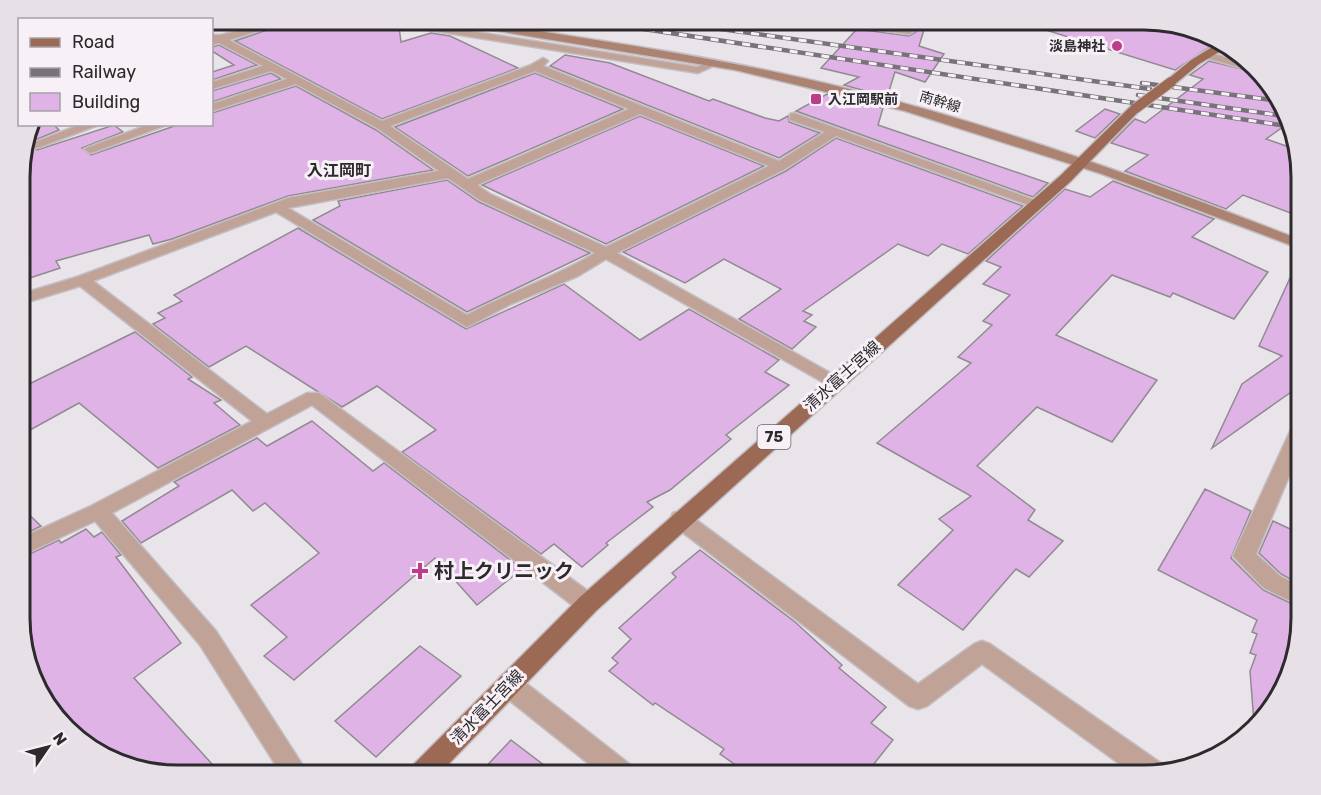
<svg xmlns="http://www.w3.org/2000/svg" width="1321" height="795" font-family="Rubik,'Noto Sans JP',sans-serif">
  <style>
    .building { fill: #e0b3e6; stroke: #908a91; stroke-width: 1.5 }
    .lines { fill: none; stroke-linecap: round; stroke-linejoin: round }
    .street-casing { stroke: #c3bec4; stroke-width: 3 }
    .secondary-casing { stroke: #c3bec4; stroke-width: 3 }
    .primary-casing { stroke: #c3bec4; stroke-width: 3 }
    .street { fill: #c0a396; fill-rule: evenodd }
    .secondary { fill: #ac8270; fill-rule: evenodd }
    .primary { fill: #9c6a54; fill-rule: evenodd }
    .rail-casing { stroke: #777378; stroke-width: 4.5 }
    .rail { stroke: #f7f1f7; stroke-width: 3; stroke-dasharray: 8; stroke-linecap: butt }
    .primary-bridge-casing { stroke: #c3bec4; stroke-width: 12; stroke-linecap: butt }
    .primary-bridge { stroke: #9c6a54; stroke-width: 10 }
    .poi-dot { fill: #bc3d88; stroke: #f7f1f7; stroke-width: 2 }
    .labels { text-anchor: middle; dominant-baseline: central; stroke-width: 6; stroke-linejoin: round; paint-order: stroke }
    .far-poi-label { font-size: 14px; font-weight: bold; fill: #2c2a2d; stroke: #f7f1f7; text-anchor: end }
    .far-street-label { font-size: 14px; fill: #2c2a2d; stroke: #f7f1f7 }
    .shield { fill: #f7f1f7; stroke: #69666a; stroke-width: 1.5 }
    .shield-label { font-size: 15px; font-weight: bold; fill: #2c2a2d }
    .far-quarter-label { font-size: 16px; font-weight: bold; fill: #2c2a2d; stroke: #f7f1f7 }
    .street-label { font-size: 16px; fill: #2c2a2d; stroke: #f7f1f7 }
    .near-poi-label { font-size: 20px; font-weight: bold; fill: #2c2a2d; stroke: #f7f1f7; text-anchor: start }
    .rim { fill: none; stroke: #2c2a2d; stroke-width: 3 }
  </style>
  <rect width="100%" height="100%" fill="#e9e3ea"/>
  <g class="building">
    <polygon points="217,20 272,20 235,29"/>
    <polygon points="295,20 378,20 384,25 399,27 401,42 431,33 450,36 518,68 382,119 235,41"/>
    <polygon points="867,20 927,20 919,46 944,54 925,82 895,72 887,97 844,85 859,77 821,68 857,29 909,36 916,32 909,26"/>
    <polygon points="1037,20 1144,20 1220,40 1175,70 1036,27"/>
    <polygon points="219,45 257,65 212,80 212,72 234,65 212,51 212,47"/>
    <polygon points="565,55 610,63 709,101 713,99 765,118 779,121 788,116 789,122 820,133 779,158 550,66"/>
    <polygon points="1209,61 1258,73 1275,90 1287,124 1266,139 1295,149 1301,166 1301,217 1243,195 1226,209 1125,171 1148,155 1111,143 1135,119 1145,123 1203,79 1190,75"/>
    <polygon points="271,73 281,79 212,102 212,91"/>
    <polygon points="535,73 623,109 468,176 395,127"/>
    <polygon points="296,86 376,130 433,170 288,196 172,239 153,244 149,235 56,261 60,268 21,281 21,157 31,124 53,124 59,130 28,143 37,150 114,125 123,132 82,148 91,155 180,124 212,124 212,113"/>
    <polygon points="827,94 883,108 878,125 1048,183 1033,197 796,111"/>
    <polygon points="1105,109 1120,114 1095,138 1076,131"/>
    <polygon points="640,116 764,166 606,244 482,185"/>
    <polygon points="836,138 1023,206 968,254 942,244 928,256 898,244 803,311 812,315 804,321 816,327 792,349 739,319 781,289 724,259 685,283 623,252 786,171"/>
    <polygon points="447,180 479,202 590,253 467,312 313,220 340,206 338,201"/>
    <polygon points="1113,181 1214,219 1192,237 1268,272 1234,319 1173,293 1170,297 1112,275 1056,335 1157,380 1112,442 1037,407 977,466 1035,510 1028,520 1063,541 1029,577 1016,569 963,630 898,585 953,530 939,519 971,496 877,443 971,363 958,357 992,325 983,321 1010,295 983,284 1001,267 986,261 1065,189 1090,197"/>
    <polygon points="298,228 466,329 564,284 640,340 689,309 779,360 765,372 789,385 726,435 731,439 670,490 647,502 653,507 606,543 608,545 582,567 554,544 541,554 402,452 436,430 377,386 342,407 246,346 209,367 153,324 165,318 158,313 182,301 174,295"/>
    <polygon points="1301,254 1301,385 1212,448 1242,384 1282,356 1259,346"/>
    <polygon points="135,332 192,377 188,379 221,400 214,403 240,425 158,468 79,403 21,435 21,388"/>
    <polygon points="312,421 373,471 384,463 522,569 477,605 435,558 294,680 264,656 287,637 251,605 319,553 265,503 253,511 232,490 141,543 122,521 179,486 174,482 257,438 267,446"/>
    <polygon points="1205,489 1251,511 1231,558 1263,590 1301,608 1301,628 1280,697 1254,723 1250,671 1256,655 1250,653 1257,634 1252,632 1257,620 1158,570"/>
    <polygon points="21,507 41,526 21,536"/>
    <polygon points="1273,521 1301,534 1301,585 1281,574 1259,553"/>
    <polygon points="86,529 94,537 102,532 121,555 116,557 181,643 134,678 222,775 177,776 98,754 46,705 21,638 21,558 59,540 61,543"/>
    <polygon points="700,550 795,622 842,665 839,668 886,707 871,723 893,740 865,775 750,775 720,754 724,749 655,703 653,705 609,671 618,663 612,658 631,639 619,628 676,577 672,573"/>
    <polygon points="420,646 461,676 376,757 335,721"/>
    <polygon points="511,740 557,775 478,775"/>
  </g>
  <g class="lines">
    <g class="street-casing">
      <g id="street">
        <path d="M279,20H293L229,40L382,121L531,65L543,58L548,61L543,66L779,161L825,132L790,120V114L794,113L1043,203L1041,206H1031L836,136L785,169L617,253L841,379L844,383L835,389L606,259L578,276L511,304L467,327L276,212L93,281L267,414L307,393H319L596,597L599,604L596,611L588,613L580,611L312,405L112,513L216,631L309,775H282L200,645L95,521L21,556V538L91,506L252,421L80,286L21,304V294L77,277L288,198L439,171L377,128L296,84L212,111V104L287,79L271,71L212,89V82L263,66L219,43L212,45V35H221ZM535,71L629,109L468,179L390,126ZM640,114L769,166L606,247L490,194L477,185ZM448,178L480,200L595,253C554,278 509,292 467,315L288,208Z"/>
        <polygon points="380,20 401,20 697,67 715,60 720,63 698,73 385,23"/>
        <polygon points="823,20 846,20 909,28 914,31 909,34 828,23"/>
        <polygon points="1207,52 1248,64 1256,72 1203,57 1203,53"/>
        <polygon points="82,124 101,124 40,147 36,148 30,144"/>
        <polygon points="150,124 169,124 94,152 90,153 84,149"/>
        <polygon points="1301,421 1301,448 1256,554 1280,576 1301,587 1301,606 1264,588 1233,556 1292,427 1294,422"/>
        <polygon points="680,511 687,513 918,684 974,644 982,641 990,644 1165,766 1167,771 1154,775 1135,775 982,664 927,706 918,709 909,706 673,525 670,519 673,513"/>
        <polygon points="509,674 518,677 632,766 636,775 603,775 500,693 497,685 500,677"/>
      </g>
    </g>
    <g class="secondary-casing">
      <path id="secondary" d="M444,20H465C592,39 720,57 845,88C1001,126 1152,182 1301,240V249L1102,174L905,111L735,70L449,23Z"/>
    </g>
    <g class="primary-casing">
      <g id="primary">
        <polygon points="1222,41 1229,46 1199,64 1175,84 1167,84 1167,80 1191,60"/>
        <polygon points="1132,105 1142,108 1070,182 596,611 438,775 408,775 412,766 580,597 1060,176"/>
      </g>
    </g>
    <use href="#street" class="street"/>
    <use href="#secondary" class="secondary"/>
    <use href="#primary" class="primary"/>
    <g class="rail-casing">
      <g id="rail">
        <polyline points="584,20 1287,126"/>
        <polyline points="656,20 1150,89"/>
        <polyline points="1142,83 1279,101"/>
        <polyline points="1138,95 1284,116"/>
      </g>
    </g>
    <use href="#rail" class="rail"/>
    <g class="primary-bridge-casing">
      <polyline id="primary-bridge" points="1136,108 1171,82"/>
    </g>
    <use href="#primary-bridge" class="primary-bridge"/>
  </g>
  <g class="poi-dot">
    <circle cx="1117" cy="46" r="6"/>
    <rect x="810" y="93" width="12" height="12" rx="3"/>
    <path d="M417 562h6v6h6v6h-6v6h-6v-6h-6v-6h6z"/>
  </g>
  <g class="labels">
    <g class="far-poi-label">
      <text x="1105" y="46">淡島神社</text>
      <text x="828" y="99" text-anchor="start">入江岡駅前</text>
    </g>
    <g class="far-street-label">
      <text transform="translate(940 102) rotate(17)">南幹線</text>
    </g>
    <rect class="shield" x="757.5" y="425" width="33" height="24" rx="4.5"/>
    <g class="shield-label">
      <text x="774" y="437">75</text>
    </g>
    <g class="far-quarter-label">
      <text x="339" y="170">入江岡町</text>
    </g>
    <g class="street-label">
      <text transform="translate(842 376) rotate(-42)">清水富士宮線</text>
      <text transform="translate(487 707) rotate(-46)">清水富士宮線</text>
    </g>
    <g class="near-poi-label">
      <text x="434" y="571">村上クリニック</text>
    </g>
  </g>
  <path d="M0 0H1321V795H0ZM177 30H1144A147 147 0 0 1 1291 177V618A147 147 0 0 1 1144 765H177A147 147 0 0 1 30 618V177A147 147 0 0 1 177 30Z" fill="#e7e1e7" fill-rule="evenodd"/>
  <path class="rim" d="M177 30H1144A147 147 0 0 1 1291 177V618A147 147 0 0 1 1144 765H177A147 147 0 0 1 30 618V177A147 147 0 0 1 177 30Z"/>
  <rect x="18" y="18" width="195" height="108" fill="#f7f1f7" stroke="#a6a1a6" stroke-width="1.5"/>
  <rect x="30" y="38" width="30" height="9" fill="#9c6a54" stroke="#a6a1a6" stroke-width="1.5"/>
  <text x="72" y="48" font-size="18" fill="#2c2a2d">Road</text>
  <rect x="30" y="68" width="30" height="9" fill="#777378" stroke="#a6a1a6" stroke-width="1.5"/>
  <text x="72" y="78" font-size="18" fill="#2c2a2d">Railway</text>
  <rect x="30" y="93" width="30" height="18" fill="#e0b3e6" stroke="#a6a1a6" stroke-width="1.5"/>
  <text x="72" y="108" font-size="18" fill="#2c2a2d">Building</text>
  <g transform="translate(48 747) rotate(55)" stroke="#f7f1f7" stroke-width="4.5" paint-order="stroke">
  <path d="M0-4.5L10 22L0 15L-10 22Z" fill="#2c2a2d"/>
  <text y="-9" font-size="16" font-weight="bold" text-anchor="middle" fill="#2c2a2d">N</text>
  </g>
</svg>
